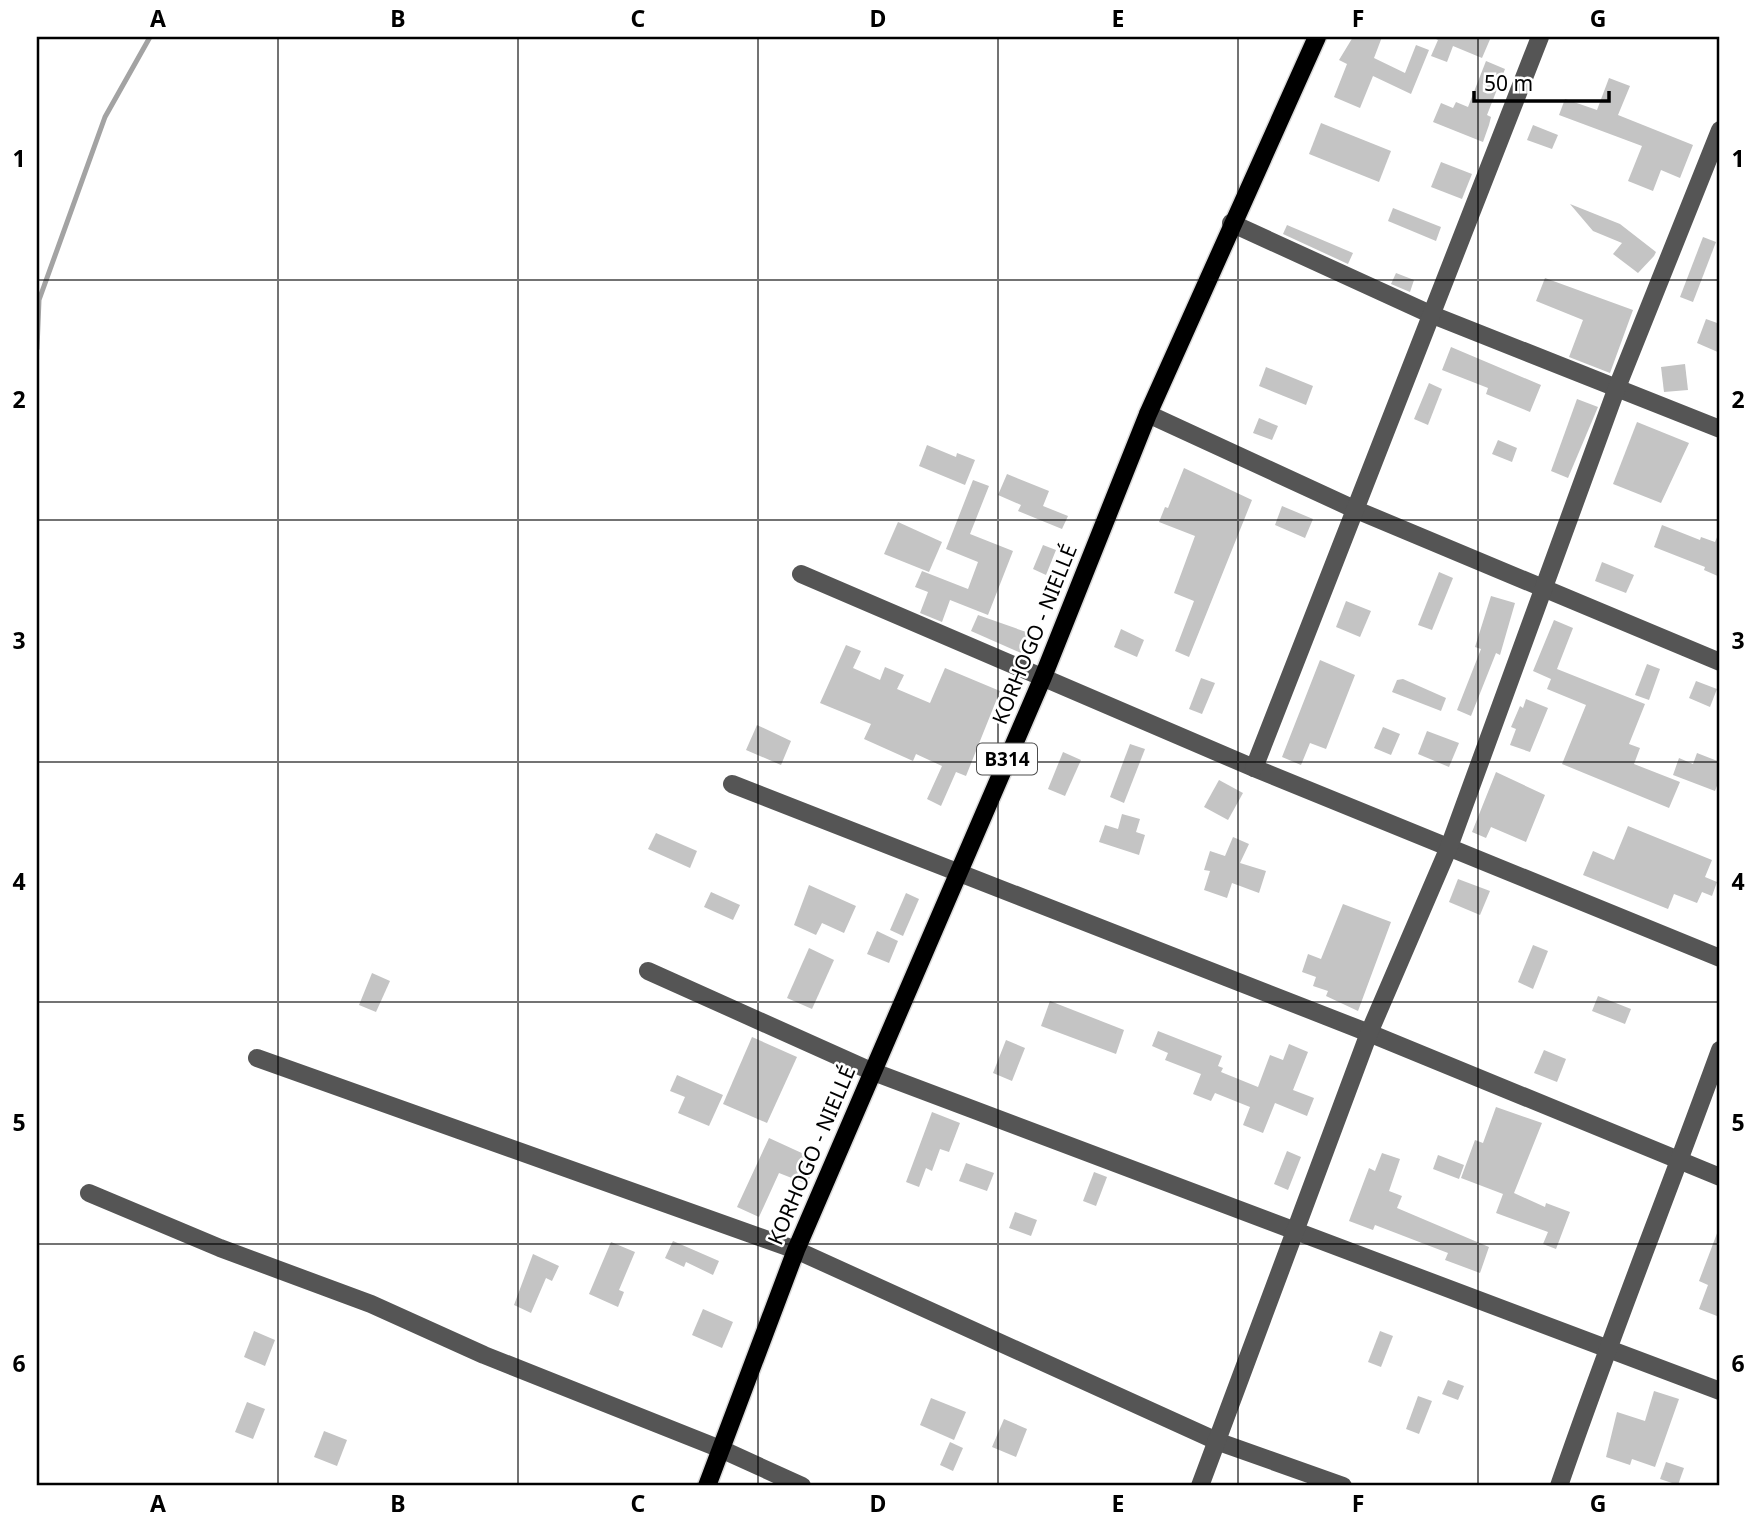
<svg xmlns="http://www.w3.org/2000/svg" width="1757" height="1523" font-family="'Noto Sans',sans-serif">
  <style>
    .lines { fill: none; stroke-linecap: round; stroke-linejoin: round }
    .stream { stroke: #a3a3a3; stroke-width: 5 }
    .building { fill: #c4c4c4 }
    .major-casing { stroke: #dbdbdb; stroke-width: 21 }
    .minor { stroke: #555; stroke-width: 18 }
    .major { stroke: #000; stroke-width: 18 }
    .grid { fill: none; stroke: #000; stroke-width: 2; stroke-opacity: 0.55 }
    .labels { text-anchor: middle; dominant-baseline: central; stroke-width: 5; stroke-linejoin: round; paint-order: stroke }
    .shield { fill: #fff; stroke: #4c4c4c; stroke-width: 2 }
    .shield-label { font-size: 19px; font-weight: bold; fill: #000 }
    .street-label { font-size: 21px; fill: #000; stroke: #fff }
    .neatline { fill: none; stroke: #000; stroke-width: 2.5 }
    .grid-label { font-size: 23px; text-anchor: middle; font-weight: bold; fill: #000 }
  </style>
  <rect width="100%" height="100%" fill="#fff"/>
  <g class="lines">
    <polyline class="stream" points="37,349 39,300 105,117 150,37"/>
  </g>
  <g class="building">
    <polygon points="1353,37 1382,37 1374,58 1405,73 1416,45 1429,50 1411,94 1373,76 1360,108 1334,97 1347,64 1339,60"/>
    <polygon points="1432,37 1491,37 1482,58 1453,46 1447,62 1431,56 1438,40"/>
    <polygon points="1486,61 1505,69 1487,115 1491,117 1489,125 1483,142 1433,122 1441,103 1453,108 1456,102 1468,107"/>
    <polygon points="1609,78 1630,86 1618,115 1693,145 1680,178 1661,170 1653,191 1628,181 1642,146 1559,115 1565,99 1597,110"/>
    <polygon points="1321,123 1391,151 1379,182 1309,154"/>
    <polygon points="1533,125 1558,135 1552,149 1527,140"/>
    <polygon points="1441,162 1472,174 1462,199 1431,187"/>
    <polygon points="1570,204 1620,224 1656,252 1654,256 1638,273 1613,254 1622,243 1593,231"/>
    <polygon points="1393,208 1441,227 1436,241 1388,221"/>
    <polygon points="1287,225 1353,253 1348,264 1283,234"/>
    <polygon points="1703,237 1716,242 1693,302 1680,297"/>
    <polygon points="1396,273 1414,280 1410,292 1391,284"/>
    <polygon points="1545,278 1633,310 1610,373 1569,357 1583,320 1536,301"/>
    <polygon points="1706,319 1720,324 1720,353 1697,343"/>
    <polygon points="1451,347 1541,385 1530,412 1486,394 1488,388 1442,370"/>
    <polygon points="1685,364 1688,390 1664,392 1661,367"/>
    <polygon points="1266,367 1313,386 1306,405 1259,386"/>
    <polygon points="1429,383 1442,389 1428,425 1414,419"/>
    <polygon points="1577,399 1598,407 1568,478 1551,471"/>
    <polygon points="1259,418 1278,426 1272,440 1253,433"/>
    <polygon points="1637,422 1689,443 1661,503 1613,484"/>
    <polygon points="1498,440 1517,448 1512,462 1492,454"/>
    <polygon points="927,445 956,457 957,453 975,460 965,485 919,466"/>
    <polygon points="1184,468 1252,500 1189,657 1175,651 1194,601 1174,593 1195,536 1159,522 1165,507 1168,508"/>
    <polygon points="1007,474 1049,491 1043,506 1068,516 1062,529 1018,511 1021,505 998,495"/>
    <polygon points="973,480 989,486 970,534 1013,551 988,615 950,600 942,622 920,613 928,592 915,587 922,571 968,589 978,562 946,549"/>
    <polygon points="1282,506 1313,519 1305,538 1275,525"/>
    <polygon points="898,522 942,542 929,572 884,554"/>
    <polygon points="1662,525 1700,540 1701,537 1715,542 1720,530 1720,577 1704,570 1705,567 1654,547"/>
    <polygon points="1043,545 1056,550 1046,575 1033,569"/>
    <polygon points="1602,562 1634,575 1626,593 1595,581"/>
    <polygon points="1439,572 1453,578 1432,630 1418,625"/>
    <polygon points="1491,596 1515,603 1500,655 1496,653 1471,716 1457,710 1481,649 1475,647"/>
    <polygon points="1346,601 1371,611 1360,637 1336,627"/>
    <polygon points="978,615 1029,633 1021,653 971,631"/>
    <polygon points="1554,620 1573,628 1557,669 1645,704 1629,744 1640,748 1634,764 1680,782 1669,808 1562,764 1586,705 1547,689 1551,679 1533,671"/>
    <polygon points="1121,629 1144,640 1137,657 1114,647"/>
    <polygon points="846,645 861,651 853,668 880,680 885,667 904,675 897,689 930,703 945,668 1000,691 966,776 956,772 941,806 927,799 942,766 916,754 913,761 864,739 871,724 820,703"/>
    <polygon points="1320,660 1355,675 1326,749 1310,743 1301,765 1282,757"/>
    <polygon points="1647,664 1660,669 1649,700 1635,695"/>
    <polygon points="1201,678 1215,683 1202,714 1189,709"/>
    <polygon points="1403,679 1446,698 1441,711 1392,692 1397,680"/>
    <polygon points="1696,681 1717,689 1710,707 1689,698"/>
    <polygon points="1526,699 1548,708 1530,752 1510,745 1516,729 1511,727 1520,706 1523,708"/>
    <polygon points="757,725 791,741 781,765 746,750"/>
    <polygon points="1383,727 1400,734 1391,755 1374,748"/>
    <polygon points="1427,731 1459,743 1449,767 1418,754"/>
    <polygon points="1130,744 1145,749 1124,803 1110,797"/>
    <polygon points="1063,752 1081,760 1065,796 1048,789"/>
    <polygon points="1697,753 1720,762 1720,778 1715,791 1673,775 1679,758 1693,764"/>
    <polygon points="1496,772 1545,795 1526,842 1491,827 1486,838 1472,832"/>
    <polygon points="1219,780 1243,793 1228,820 1204,807"/>
    <polygon points="1122,814 1140,819 1136,832 1145,835 1139,855 1099,842 1105,825 1118,829"/>
    <polygon points="1628,826 1712,860 1705,877 1717,882 1712,896 1702,892 1697,903 1674,894 1668,909 1583,875 1593,851 1614,860"/>
    <polygon points="656,833 697,851 690,868 648,849"/>
    <polygon points="1233,837 1249,844 1240,863 1266,871 1259,893 1232,883 1227,898 1204,890 1210,871 1204,870 1210,851 1225,856"/>
    <polygon points="1458,879 1490,891 1480,915 1449,902"/>
    <polygon points="809,885 856,906 844,933 822,923 816,935 794,925"/>
    <polygon points="711,892 740,905 733,920 704,907"/>
    <polygon points="906,893 919,899 903,936 890,930"/>
    <polygon points="1343,904 1391,922 1358,1011 1326,996 1328,991 1313,986 1316,977 1302,972 1308,954 1321,959"/>
    <polygon points="877,931 898,941 889,963 867,954"/>
    <polygon points="1533,945 1548,951 1533,989 1518,982"/>
    <polygon points="809,948 834,960 812,1009 787,998"/>
    <polygon points="372,973 390,981 376,1012 359,1005"/>
    <polygon points="1598,996 1631,1009 1625,1024 1592,1011"/>
    <polygon points="1050,1001 1124,1030 1116,1054 1041,1026"/>
    <polygon points="1158,1031 1222,1056 1218,1066 1223,1068 1221,1072 1258,1087 1270,1055 1283,1060 1289,1044 1308,1052 1293,1090 1314,1098 1307,1116 1275,1103 1263,1133 1243,1125 1250,1107 1215,1093 1211,1101 1193,1094 1201,1074 1165,1060 1168,1053 1152,1046"/>
    <polygon points="752,1037 797,1057 767,1123 723,1104"/>
    <polygon points="1006,1040 1025,1048 1012,1081 993,1073"/>
    <polygon points="1544,1050 1566,1059 1557,1082 1534,1073"/>
    <polygon points="677,1075 723,1095 709,1126 678,1113 685,1097 670,1091"/>
    <polygon points="1496,1107 1542,1123 1514,1193 1545,1207 1546,1203 1570,1212 1556,1249 1543,1244 1548,1232 1496,1213 1503,1194 1461,1178 1475,1140 1483,1143"/>
    <polygon points="932,1112 960,1123 949,1152 940,1149 932,1171 926,1168 919,1187 906,1182"/>
    <polygon points="769,1138 817,1160 807,1184 779,1173 759,1217 737,1207"/>
    <polygon points="1287,1151 1301,1157 1288,1190 1274,1184"/>
    <polygon points="1382,1153 1400,1159 1389,1191 1402,1196 1397,1208 1489,1247 1480,1273 1445,1260 1448,1253 1375,1225 1373,1230 1349,1221 1369,1168 1375,1171"/>
    <polygon points="1438,1155 1464,1165 1459,1179 1433,1169"/>
    <polygon points="966,1163 994,1173 987,1191 959,1181"/>
    <polygon points="1094,1172 1107,1177 1096,1206 1083,1201"/>
    <polygon points="1015,1212 1037,1220 1031,1236 1009,1228"/>
    <polygon points="1719,1228 1720,1308 1717,1316 1699,1309 1708,1285 1699,1281"/>
    <polygon points="673,1241 719,1261 713,1275 686,1262 684,1267 665,1258"/>
    <polygon points="611,1242 635,1252 619,1290 624,1292 618,1307 589,1294"/>
    <polygon points="533,1254 559,1266 552,1281 546,1278 531,1313 514,1305"/>
    <polygon points="703,1309 733,1322 722,1348 692,1335"/>
    <polygon points="254,1331 275,1340 265,1366 244,1357"/>
    <polygon points="1380,1331 1393,1336 1381,1367 1368,1362"/>
    <polygon points="1448,1380 1464,1386 1458,1400 1442,1394"/>
    <polygon points="1654,1391 1679,1399 1655,1467 1632,1459 1630,1465 1606,1457 1617,1412 1645,1421"/>
    <polygon points="1418,1396 1432,1401 1419,1434 1406,1429"/>
    <polygon points="931,1398 966,1412 954,1440 920,1425"/>
    <polygon points="247,1402 265,1409 253,1439 235,1432"/>
    <polygon points="1004,1419 1027,1429 1016,1457 992,1447"/>
    <polygon points="324,1431 347,1440 337,1466 314,1457"/>
    <polygon points="950,1442 963,1448 953,1471 940,1465"/>
    <polygon points="1666,1462 1684,1468 1678,1485 1660,1479"/>
  </g>
  <g class="lines">
    <g class="major-casing">
      <polyline id="major" points="707,1486 796,1250 1043,677 1148,414 1317,37"/>
    </g>
    <g class="minor">
      <polyline points="1231,223 1430,314 1720,429"/>
      <polyline points="1148,414 1354,509 1720,662"/>
      <polyline points="801,574 1254,768 1720,958"/>
      <polyline points="1254,768 1540,37"/>
      <polyline points="732,784 1369,1033 1720,1177"/>
      <polyline points="648,971 871,1071 1720,1391"/>
      <polyline points="257,1058 796,1250 1219,1442 1343,1486"/>
      <polyline points="89,1193 220,1248 371,1304 484,1355 723,1450 802,1486"/>
      <polyline points="1200,1486 1369,1033 1449,847 1616,390 1720,130"/>
      <path d="M1559,1486C1609,1340 1667,1196 1720,1050"/>
    </g>
    <use href="#major" class="major"/>
  </g>
  <path class="grid" d="M278,37V1486M518,37V1486M758,37V1486M998,37V1486M1238,37V1486M1478,37V1486M37,280H1720M37,520H1720M37,762H1720M37,1002H1720M37,1244H1720"/>
  <g class="labels">
    <rect class="shield" x="977" y="743.5" width="60" height="31" rx="5"/>
    <g class="shield-label">
      <text x="1007" y="759">B314</text>
    </g>
    <g class="street-label">
      <text transform="translate(1034 634) rotate(-68)">KORHOGO - NIELLÉ</text>
      <text transform="translate(811 1155) rotate(-67)">KORHOGO - NIELLÉ</text>
    </g>
  </g>
  <rect width="1757" height="1523" fill="none" stroke="#ffffff" stroke-width="77"/>
  <path d="M1474 91v10h135v-10" fill="none" stroke="#000000" stroke-width="3.5"/>
  <text x="1484" y="91" font-size="21" fill="#000000" stroke="#ffffff" stroke-width="5" paint-order="stroke">50 m</text>
  <rect x="38" y="38" width="1680" height="1446" class="neatline"/>
  <g class="grid-label">
    <text x="158" y="27">A</text>
    <text x="398" y="27">B</text>
    <text x="638" y="27">C</text>
    <text x="878" y="27">D</text>
    <text x="1118" y="27">E</text>
    <text x="1358" y="27">F</text>
    <text x="1598" y="27">G</text>
    <text x="19" y="167">1</text>
    <text x="1738" y="167">1</text>
    <text x="19" y="408">2</text>
    <text x="1738" y="408">2</text>
    <text x="19" y="649">3</text>
    <text x="1738" y="649">3</text>
    <text x="19" y="890">4</text>
    <text x="1738" y="890">4</text>
    <text x="19" y="1131">5</text>
    <text x="1738" y="1131">5</text>
    <text x="19" y="1372">6</text>
    <text x="1738" y="1372">6</text>
    <text x="158" y="1512">A</text>
    <text x="398" y="1512">B</text>
    <text x="638" y="1512">C</text>
    <text x="878" y="1512">D</text>
    <text x="1118" y="1512">E</text>
    <text x="1358" y="1512">F</text>
    <text x="1598" y="1512">G</text>
  </g>
</svg>
